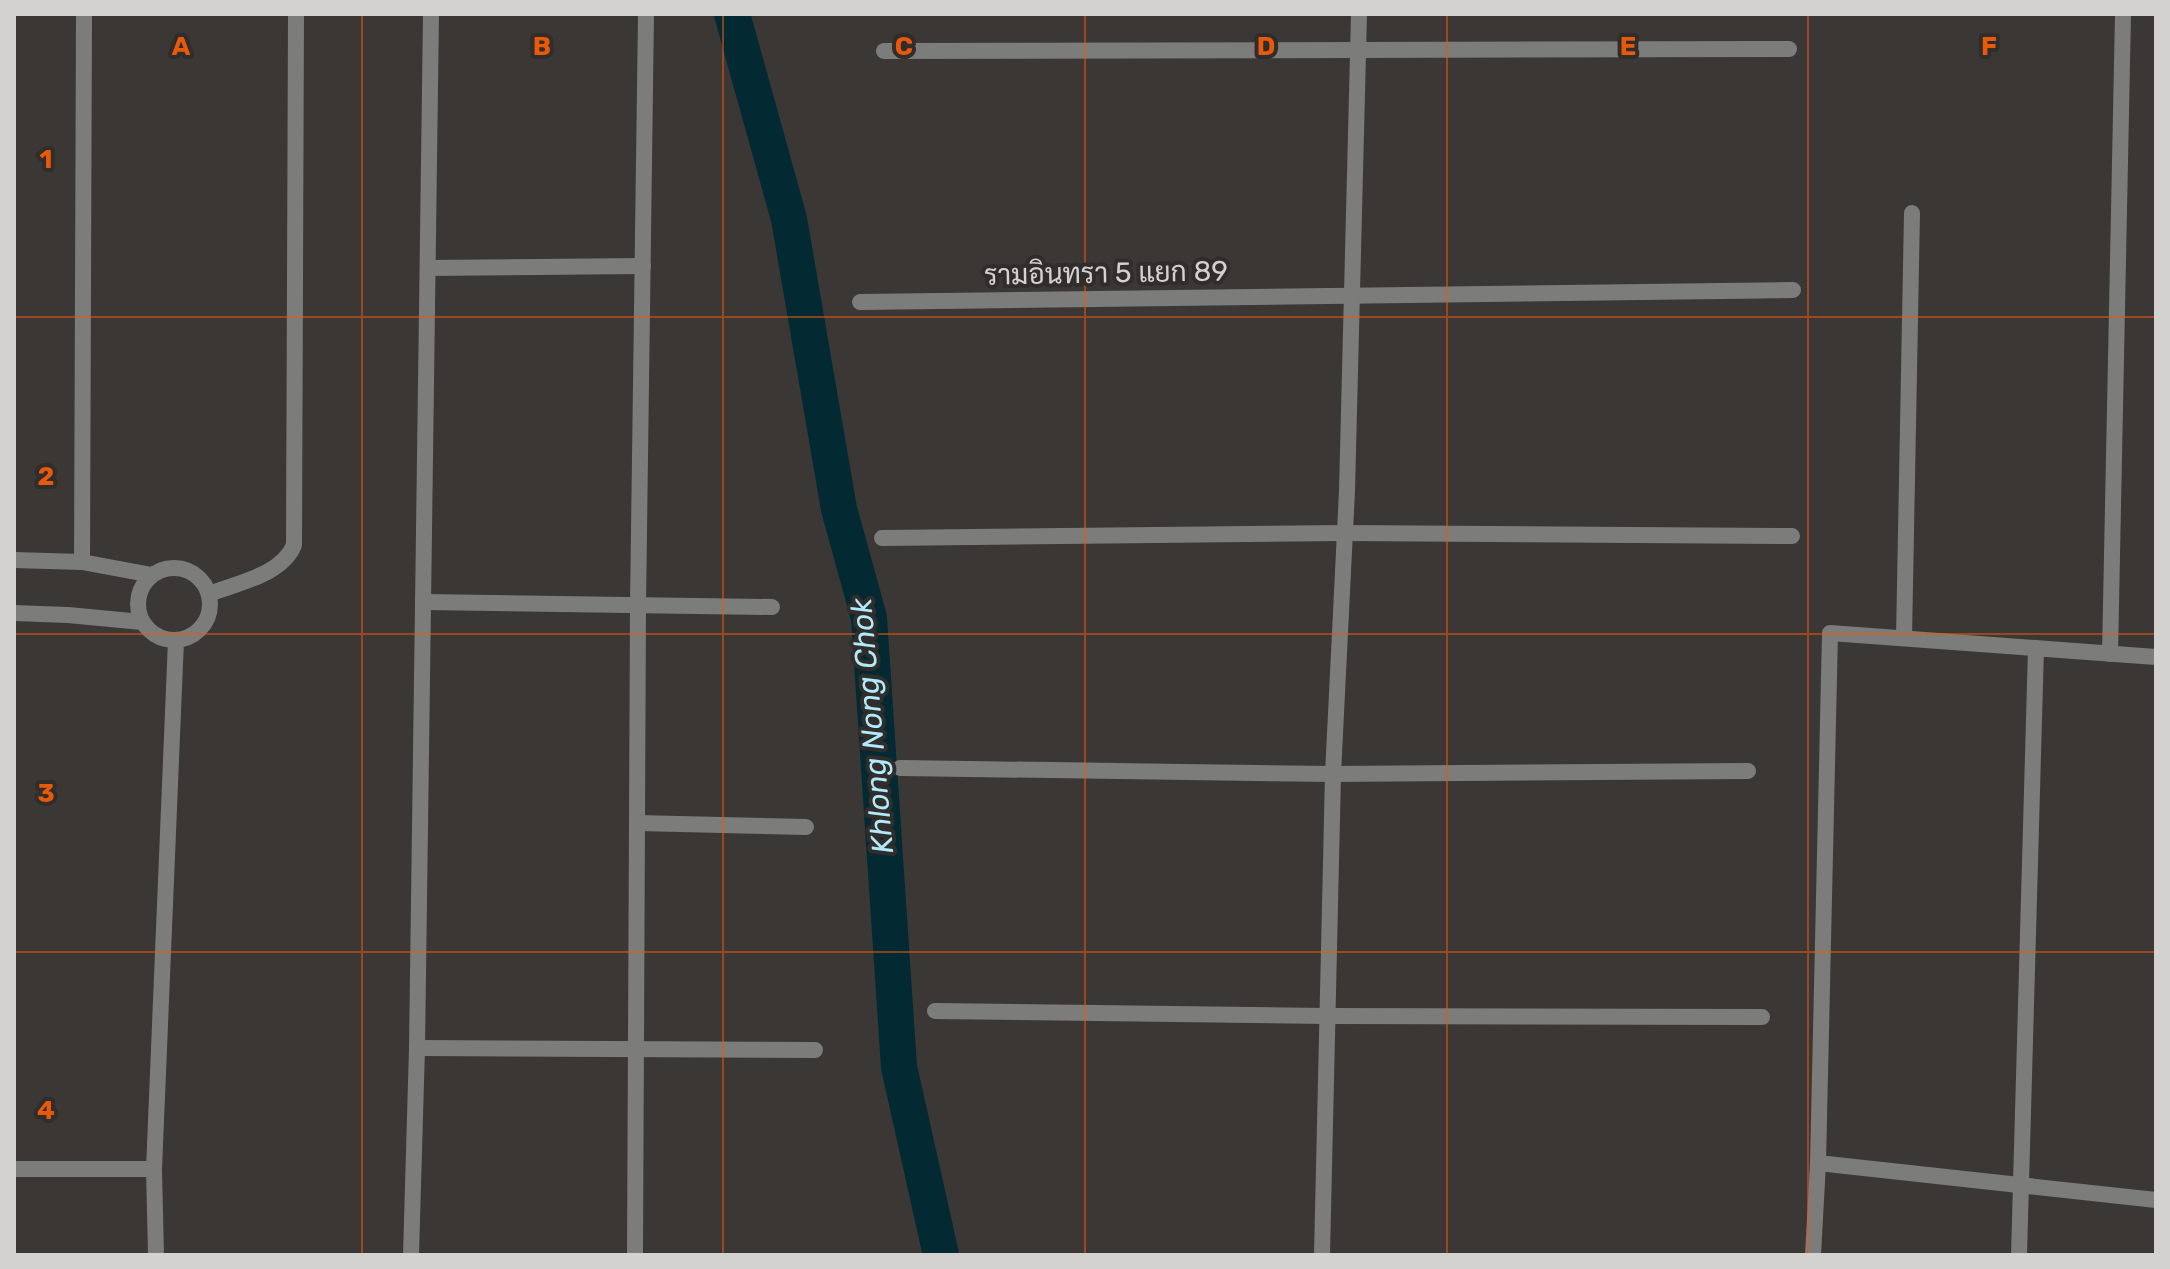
<svg xmlns="http://www.w3.org/2000/svg" width="2170" height="1269" font-family="Rubik,Sarabun,sans-serif">
  <style>
    .lines { fill: none; stroke-linecap: round; stroke-linejoin: round }
    .canal { stroke: #032a33; stroke-width: 36 }
    .street { stroke: #7c7c7a; stroke-width: 16 }
    .grid { fill: none; stroke: #e8590c; stroke-width: 2; stroke-opacity: 0.55 }
    .labels { text-anchor: middle; dominant-baseline: central; stroke-width: 8; stroke-linejoin: round; paint-order: stroke }
    .street-label { font-size: 28px; fill: #d4d2d1; stroke: #302d2b }
    .water-label { font-size: 30px; font-style: italic; fill: #b1eafa; stroke: #302d2b }
    .grid-label { font-size: 26px; text-anchor: middle; font-weight: bold; fill: #e8590c; stroke: #302d2b; stroke-width: 8; stroke-linejoin: round; paint-order: stroke }
  </style>
  <rect width="100%" height="100%" fill="#3a3735"/>
  <g class="lines">
    <polyline class="canal" points="732,14 789,219 839,509 869,618 899,1067 941,1255"/>
    <g class="street">
      <polyline points="884,51 1789,49"/>
      <polyline points="428,268 643,266"/>
      <polyline points="860,302 1793,290"/>
      <polyline points="882,538 1344,533 1792,536"/>
      <polyline points="14,560 82,562 152,575"/>
      <polyline points="82,562 84,14"/>
      <circle cx="174" cy="604" r="36"/>
      <path d="M209,594C237,583 282,575 294,545L296,14"/>
      <polyline points="423,602 772,607"/>
      <polyline points="14,613 68,615 142,622"/>
      <polyline points="1904,638 1912,213"/>
      <polyline points="2110,654 2123,14"/>
      <polyline points="900,768 1333,774 1748,771"/>
      <polyline points="637,823 806,827"/>
      <polyline points="935,1011 1327,1016 1762,1017"/>
      <polyline points="417,1048 815,1050"/>
      <polyline points="1818,1163 2156,1200"/>
      <polyline points="14,1169 154,1169"/>
      <polyline points="156,1255 154,1169 176,640"/>
      <polyline points="411,1255 417,1048 431,14"/>
      <polyline points="635,1255 638,606 646,14"/>
      <polyline points="1322,1255 1333,774 1347,491 1359,14"/>
      <polyline points="1813,1255 1818,1163 1830,633 2156,657"/>
      <polyline points="2019,1255 2036,648"/>
    </g>
  </g>
  <path class="grid" d="M362,14V1255M723,14V1255M1085,14V1255M1447,14V1255M1808,14V1255M14,317H2156M14,634H2156M14,952H2156"/>
  <g class="labels">
    <g class="street-label">
      <text transform="translate(1106 273) rotate(-1)">รามอินทรา 5 แยก 89</text>
    </g>
    <g class="water-label">
      <text transform="translate(872 726) rotate(-95)">Khlong Nong Chok</text>
    </g>
  </g>
  <g class="grid-label">
    <text x="181" y="55">A</text>
    <text x="542" y="55">B</text>
    <text x="904" y="55">C</text>
    <text x="1266" y="55">D</text>
    <text x="1628" y="55">E</text>
    <text x="1989" y="55">F</text>
    <text x="46" y="168">1</text>
    <text x="46" y="485">2</text>
    <text x="46" y="802">3</text>
    <text x="46" y="1119">4</text>
  </g>
  <rect width="2170" height="1269" fill="none" stroke="#d4d2d1" stroke-width="32"/>
</svg>
